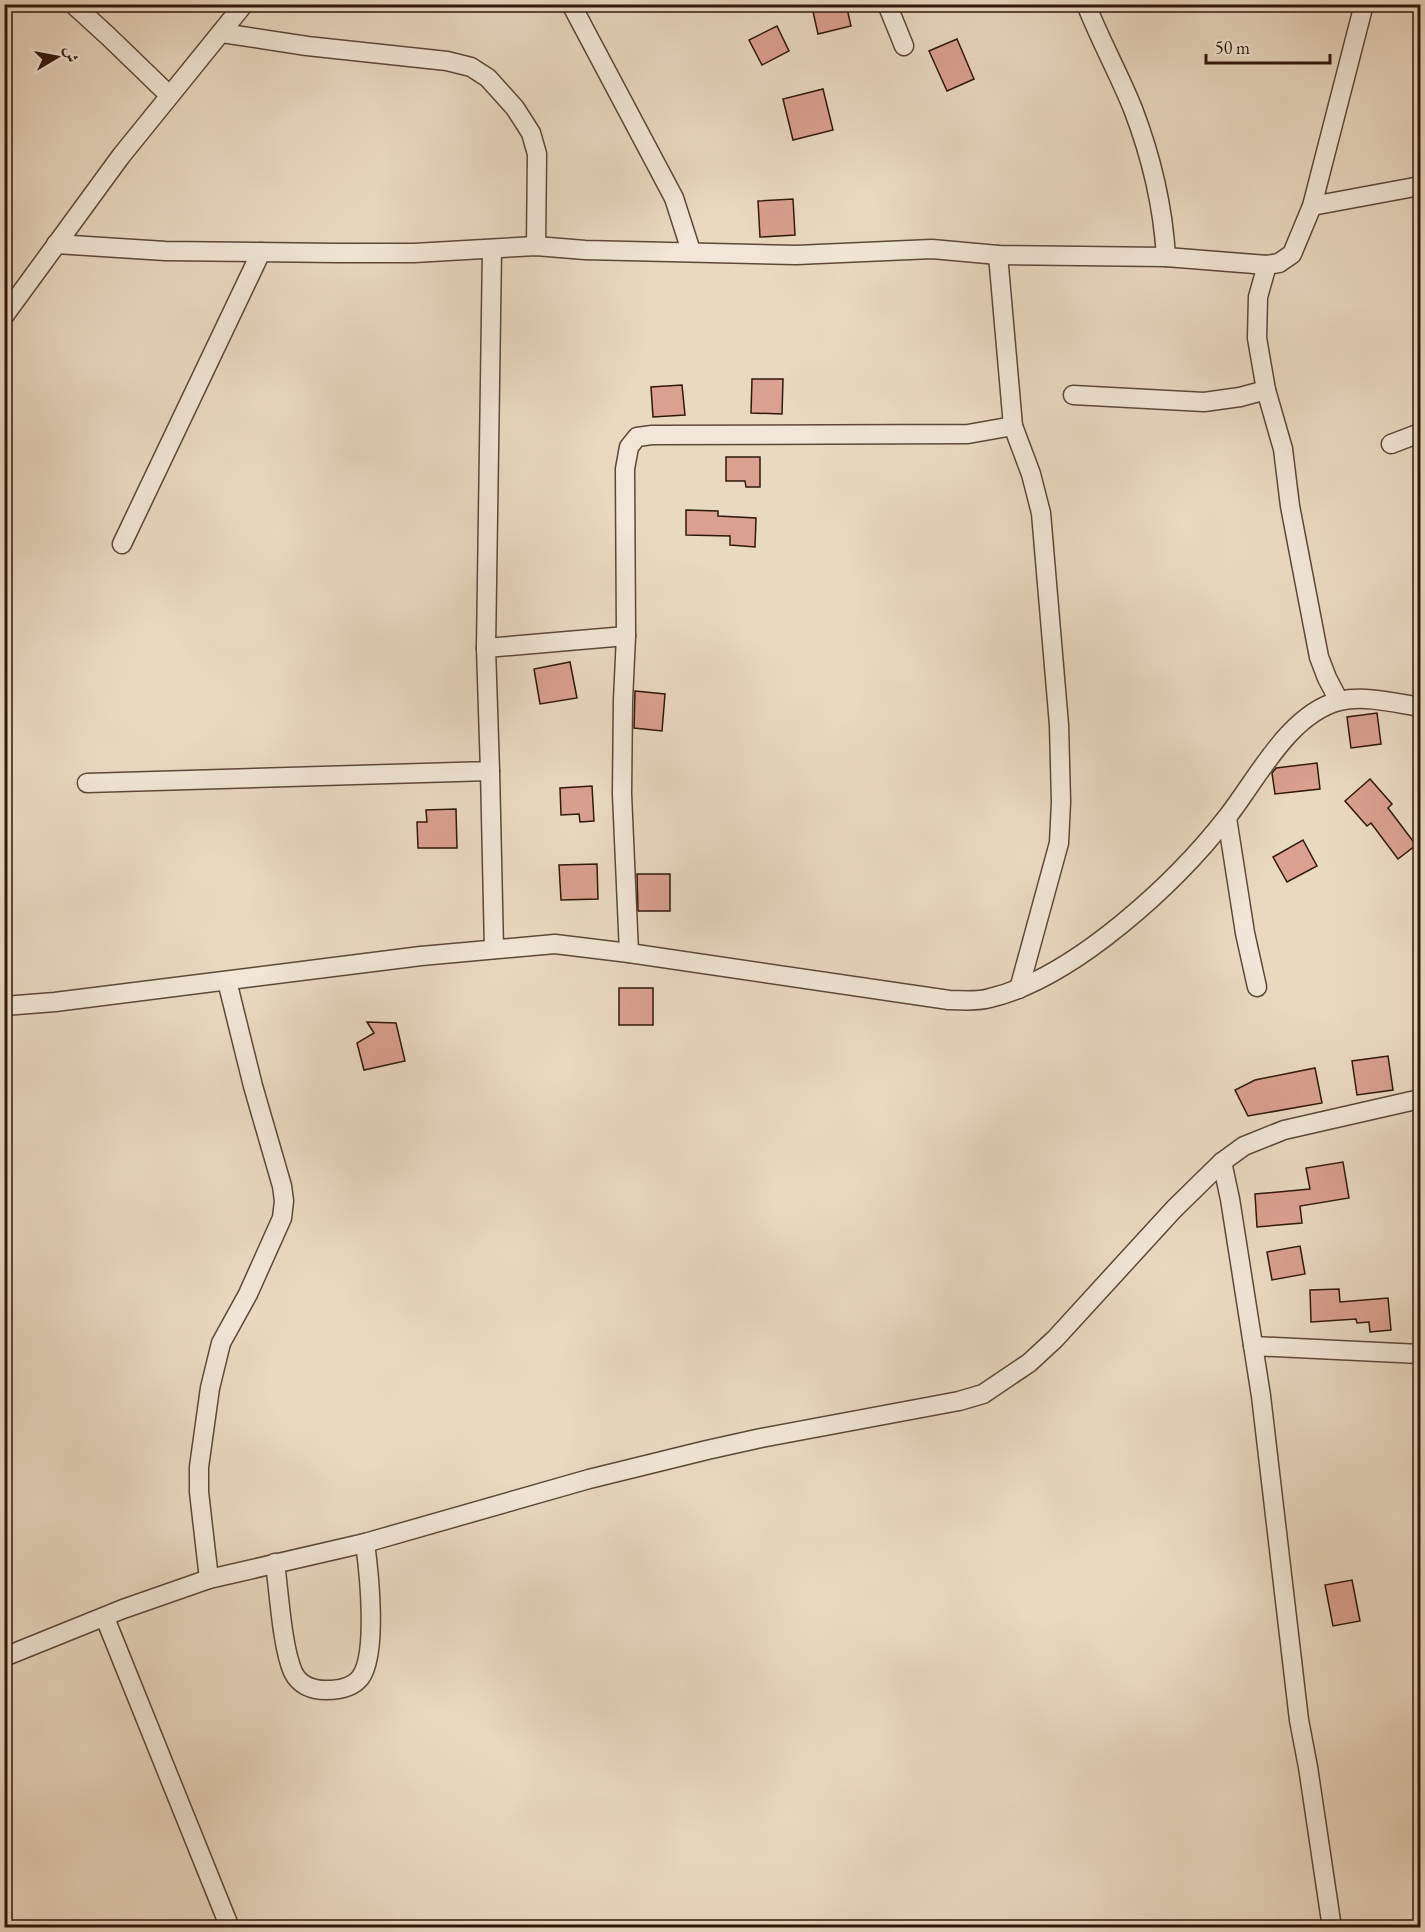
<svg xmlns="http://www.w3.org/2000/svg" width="1425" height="1932" font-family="'EB Garamond',Amiri,serif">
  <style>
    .building { fill: #daa090; stroke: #30180b; stroke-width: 1.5 }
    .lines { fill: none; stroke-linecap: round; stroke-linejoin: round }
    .street-casing { stroke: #5e4838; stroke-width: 21 }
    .street { stroke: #f1e6d7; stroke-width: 18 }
  </style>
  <rect width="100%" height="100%" fill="#ead9c1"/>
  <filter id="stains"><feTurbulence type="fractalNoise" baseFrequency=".00333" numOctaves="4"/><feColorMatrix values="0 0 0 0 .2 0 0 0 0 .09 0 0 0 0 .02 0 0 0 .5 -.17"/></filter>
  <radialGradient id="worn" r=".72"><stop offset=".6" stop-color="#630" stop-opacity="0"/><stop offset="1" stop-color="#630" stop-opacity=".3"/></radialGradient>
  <g class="building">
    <polygon points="821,4 846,4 851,26 818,34 812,7"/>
    <polygon points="777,26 789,51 762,65 749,40"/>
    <polygon points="957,39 974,79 947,91 929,51"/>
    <polygon points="823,89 833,130 793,140 783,99"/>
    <polygon points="793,199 795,235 760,237 758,201"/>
    <polygon points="752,379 783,379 782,414 751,413"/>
    <polygon points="682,385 685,415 653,417 651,387"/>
    <polygon points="726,457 760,457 760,487 746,487 745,481 726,481"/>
    <polygon points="686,510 718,511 718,516 756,518 755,547 730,545 730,536 686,535"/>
    <polygon points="570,662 577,698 540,704 534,669"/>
    <polygon points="635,691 665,694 662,731 634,728"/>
    <polygon points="1377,713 1381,744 1351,748 1347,717"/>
    <polygon points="1317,763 1320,789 1275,794 1272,773 1276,768"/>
    <polygon points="1370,779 1392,804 1388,808 1416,845 1398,859 1371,823 1367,826 1345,801"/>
    <polygon points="592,786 594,821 580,822 579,814 561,815 560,788"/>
    <polygon points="456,809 457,848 418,848 417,822 427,822 426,810"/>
    <polygon points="1303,840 1317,866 1287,882 1273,857"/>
    <polygon points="597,864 598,899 561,900 559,865"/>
    <polygon points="637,874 670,874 670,911 638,911"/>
    <rect x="619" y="988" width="34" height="37"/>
    <polygon points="367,1022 396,1023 405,1061 364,1070 357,1043 374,1033"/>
    <polygon points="1388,1056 1393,1090 1357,1095 1352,1061"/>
    <polygon points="1315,1068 1322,1103 1248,1116 1235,1090 1255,1080"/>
    <polygon points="1343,1162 1349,1198 1300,1206 1302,1223 1257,1227 1255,1194 1310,1189 1306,1168"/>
    <polygon points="1300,1246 1305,1274 1272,1280 1267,1252"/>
    <polygon points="1339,1289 1340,1302 1388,1298 1391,1330 1370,1332 1369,1322 1357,1323 1356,1319 1311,1322 1310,1290"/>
    <polygon points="1352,1580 1360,1621 1333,1626 1325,1585"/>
  </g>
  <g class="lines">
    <g class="street-casing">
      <g id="street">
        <polyline points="73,4 108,36 169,95"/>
        <polyline points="571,4 674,198 691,251"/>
        <polyline points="887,4 904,46"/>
        <path d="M1086,4C1100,40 1119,74 1133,109C1151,156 1163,206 1166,257"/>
        <polyline points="222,33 307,46 447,61 471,67 488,78 515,108 531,133 537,154 536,246"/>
        <polyline points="1312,206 1420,186"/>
        <polyline points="56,244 165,251 337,253 414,253 536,246 585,250 796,255 932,249 998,255 1166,257 1267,265 1279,263 1292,254 1312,206 1364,4"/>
        <polyline points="998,255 1013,426"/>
        <polyline points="1267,265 1258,297 1257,338 1266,390 1283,449 1290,506 1319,657 1327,678 1339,701"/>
        <polyline points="4,316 121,156 244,4"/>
        <polyline points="1073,395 1204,402 1240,397 1266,390"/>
        <polyline points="1391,444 1420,433"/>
        <polyline points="122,544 261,252"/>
        <polyline points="486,648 626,636"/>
        <polyline points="490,771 494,949"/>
        <polyline points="87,783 490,771 486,648 492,249"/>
        <polyline points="1227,818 1245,933 1257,987"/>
        <polyline points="629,953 622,794 623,700 626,636 625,469 629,447 637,437 652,435 968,434 1013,426 1031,474 1041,513 1059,725 1061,802 1059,843 1019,989"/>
        <path d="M4,1006L55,1002L421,956L555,944L629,953L949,1000C963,1000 977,1002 990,998C1074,978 1176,883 1228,816C1257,779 1289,714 1339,701C1365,695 1395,703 1420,707"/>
        <polyline points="1222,1162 1230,1199 1261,1396 1299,1720 1308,1767 1332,1928"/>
        <polyline points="1253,1346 1420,1354"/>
        <path d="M275,1563C279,1592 282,1647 293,1672C299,1685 312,1690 326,1690C338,1690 352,1688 360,1678C378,1655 369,1572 365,1543"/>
        <polyline points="209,1579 199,1492 199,1467 210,1388 221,1343 248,1294 282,1218 284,1201 282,1186 253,1086 227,981"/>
        <polyline points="105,1618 230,1928"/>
        <polyline points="4,1657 123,1609 209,1579 365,1543 589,1479 707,1450 761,1438 959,1401 983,1394 1029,1363 1055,1339 1174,1209 1222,1162 1244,1146 1284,1130 1420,1099"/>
      </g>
    </g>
    <use href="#street" class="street"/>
  </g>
  <rect width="1425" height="1932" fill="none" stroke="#ead9c1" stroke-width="24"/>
  <rect x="6" y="6" width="1413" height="1920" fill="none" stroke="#30180b" stroke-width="3"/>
  <rect x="12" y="12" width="1401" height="1908" fill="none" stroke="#30180b" stroke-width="1.5"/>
  <g transform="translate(57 57) rotate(80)" stroke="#f1e6d7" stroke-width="4.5" paint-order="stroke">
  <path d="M0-4.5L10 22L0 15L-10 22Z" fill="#30180b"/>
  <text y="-9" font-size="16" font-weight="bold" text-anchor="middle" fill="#30180b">ش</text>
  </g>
  <path d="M1206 54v9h124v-9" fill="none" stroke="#30180b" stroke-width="3"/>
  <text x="1215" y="54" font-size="18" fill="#30180b" stroke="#f1e6d7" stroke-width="4.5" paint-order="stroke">50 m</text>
  <rect width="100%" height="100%" filter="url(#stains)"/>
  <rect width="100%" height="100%" fill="url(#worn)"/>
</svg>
